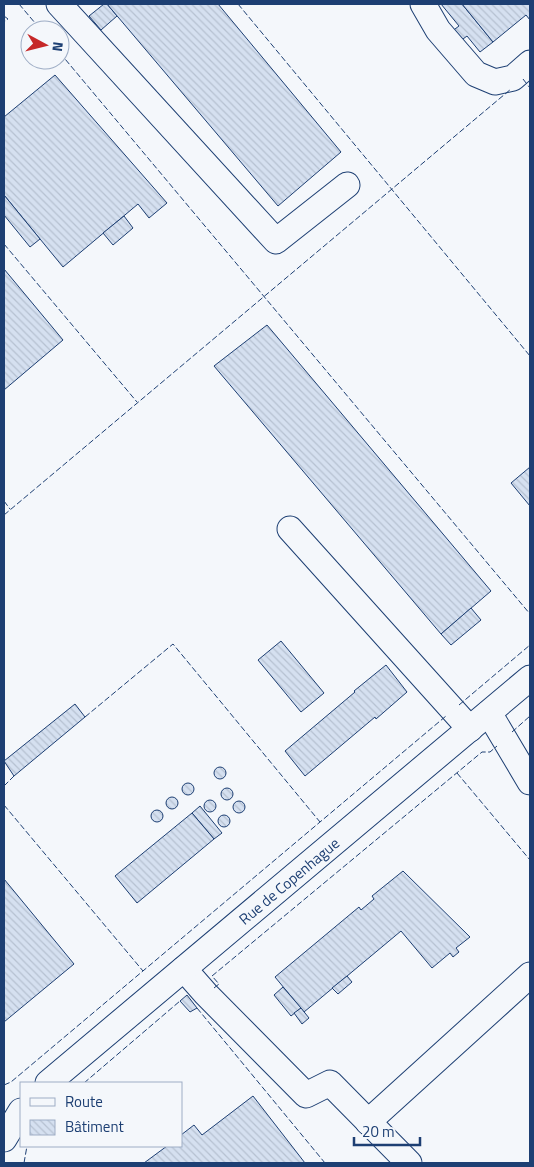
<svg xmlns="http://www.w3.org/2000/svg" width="534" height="1167" font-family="'Titillium Web',sans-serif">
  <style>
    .building { fill: url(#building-back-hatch); stroke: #1d3f73 }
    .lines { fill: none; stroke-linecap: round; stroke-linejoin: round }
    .minor-casing { stroke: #1d3f73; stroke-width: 27 }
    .minor { stroke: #f4f7fb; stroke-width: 25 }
    .fence { stroke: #1d3f73; stroke-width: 1; stroke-dasharray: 6 2.5; stroke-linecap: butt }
    .labels { text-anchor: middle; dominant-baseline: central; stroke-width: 4; stroke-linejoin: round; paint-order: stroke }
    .street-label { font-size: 15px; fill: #1d3f73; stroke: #f4f7fb }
  </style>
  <defs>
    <pattern id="building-back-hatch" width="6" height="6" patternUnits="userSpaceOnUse" patternTransform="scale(1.25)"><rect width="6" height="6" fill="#d5e0f0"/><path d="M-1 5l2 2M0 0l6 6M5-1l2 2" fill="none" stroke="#b6c1d1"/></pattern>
  </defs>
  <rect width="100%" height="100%" fill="#f4f7fb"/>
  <g class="building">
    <polygon points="104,4 107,4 117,16 101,30 89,16"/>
    <polygon points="107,4 218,4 341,152 278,206"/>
    <polygon points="441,4 462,4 493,42 480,52 467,36 459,42 451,32 459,26"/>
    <polygon points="462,4 530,4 530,20 526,15 493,42"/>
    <polygon points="55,75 167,203 149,218 138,204 63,267 4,195 4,117"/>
    <polygon points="4,195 40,239 30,247 4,215"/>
    <polygon points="124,216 133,228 113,245 103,233"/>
    <polygon points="4,269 63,340 4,390"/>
    <polygon points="267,325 491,591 441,634 214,366"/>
    <polygon points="530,467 530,506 511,483"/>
    <polygon points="471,608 481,620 451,645 441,634"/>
    <polygon points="281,641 324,693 301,712 258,660"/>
    <polygon points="386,665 407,692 376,719 375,717 305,776 285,751 355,692 354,691"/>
    <polygon points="75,704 85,717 14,776 4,761"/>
    <circle cx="220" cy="773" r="6"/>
    <circle cx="188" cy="789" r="6"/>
    <circle cx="227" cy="794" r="6"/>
    <circle cx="172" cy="803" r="6"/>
    <circle cx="210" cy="806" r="6"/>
    <circle cx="239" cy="807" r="6"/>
    <polygon points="200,806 222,833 214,839 192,813"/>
    <circle cx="157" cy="816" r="6"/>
    <polygon points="192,813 214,839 137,903 115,876"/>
    <circle cx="224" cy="821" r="6"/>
    <polygon points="403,871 470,937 456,948 459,952 453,957 450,953 432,968 401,931 304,1012 275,977 359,907 361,910 374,899 372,896"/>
    <polygon points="4,879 74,964 4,1022"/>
    <polygon points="347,976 352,982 338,994 332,988"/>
    <polygon points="283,987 301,1008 291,1016 274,995"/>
    <polygon points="187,995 197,1008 190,1012 180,1001"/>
    <polygon points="301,1008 309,1018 302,1024 294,1013"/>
    <polygon points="253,1096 305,1163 144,1163 167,1146 181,1146 181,1135 194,1125 202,1135"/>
  </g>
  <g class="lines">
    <g class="minor-casing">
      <g id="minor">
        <polyline points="59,4 276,241 347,185"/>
        <polyline points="423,4 438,30 476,74 495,82 513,78 530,63"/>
        <polyline points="290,529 470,729"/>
        <polyline points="489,713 530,782"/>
        <polyline points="184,969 206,994 306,1095 330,1083 409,1163"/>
        <polyline points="48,1083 530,678"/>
        <polyline points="368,1122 530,975"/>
        <polyline points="4,1139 21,1111"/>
      </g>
    </g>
    <use href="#minor" class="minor"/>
    <g class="fence">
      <polyline points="19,4 41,30"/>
      <polyline points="238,4 530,356"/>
      <polyline points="4,16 8,19 4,22"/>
      <polyline points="60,53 530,614"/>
      <polyline points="523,79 530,88"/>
      <polyline points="4,244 137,402"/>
      <polyline points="4,501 10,509"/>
      <polyline points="4,515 511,89"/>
      <polyline points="459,705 530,645"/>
      <polyline points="85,717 173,644 320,822"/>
      <polyline points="512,732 530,716"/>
      <polyline points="457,773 530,860"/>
      <polyline points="4,786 14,776"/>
      <polyline points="4,805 143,971"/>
      <polyline points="214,988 219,984 212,976 482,752 490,752 497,746"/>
      <polyline points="197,1008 325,1163"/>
      <polyline points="84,1083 180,1001"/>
      <polyline points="4,1085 11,1082 446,716"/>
      <polyline points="24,1163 27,1146"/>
    </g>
  </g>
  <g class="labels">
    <g class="street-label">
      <text transform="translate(289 881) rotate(-40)">Rue de Copenhague</text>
    </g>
  </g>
  <rect width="534" height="1167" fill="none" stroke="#1d3f73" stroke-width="10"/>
  <rect x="20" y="1082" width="162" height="65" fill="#f4f7fb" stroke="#9eadc5"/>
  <rect x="30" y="1098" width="25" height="8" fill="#f4f7fb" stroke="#9eadc5"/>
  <text x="65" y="1107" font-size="15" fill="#1d3f73">Route</text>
  <rect x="30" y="1120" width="25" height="15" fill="url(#building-back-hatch)" stroke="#9eadc5"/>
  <text x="65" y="1132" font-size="15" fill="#1d3f73">Bâtiment</text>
  <g transform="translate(45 45) rotate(97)"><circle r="24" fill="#f4f7fb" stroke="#9eadc5"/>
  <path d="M0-4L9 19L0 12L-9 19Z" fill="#c62828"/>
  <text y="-8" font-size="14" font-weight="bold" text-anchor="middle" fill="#1d3f73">N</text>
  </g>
  <path d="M354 1137v8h66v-8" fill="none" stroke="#1d3f73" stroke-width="2.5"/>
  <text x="362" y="1137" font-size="15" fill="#1d3f73" stroke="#f4f7fb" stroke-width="4" paint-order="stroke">20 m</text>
</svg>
